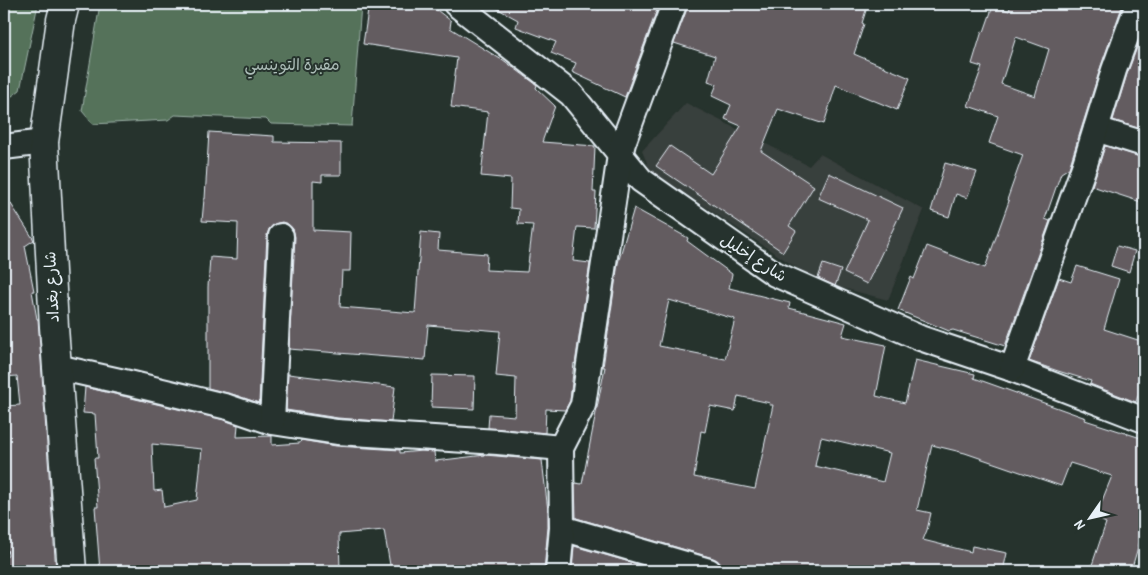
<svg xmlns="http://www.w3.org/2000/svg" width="1148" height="575" font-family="'Patrick Hand','Playpen Sans Arabic',sans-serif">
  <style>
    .built { fill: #393f3d }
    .green { fill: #54725a; stroke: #9eb2a9 }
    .building { fill: #645b61; stroke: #e8f1f8; fill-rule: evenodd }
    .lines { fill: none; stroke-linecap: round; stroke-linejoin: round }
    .minor-casing { stroke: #e8f1f8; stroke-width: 28 }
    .major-casing { stroke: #e8f1f8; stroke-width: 31 }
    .minor { stroke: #26332d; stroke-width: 24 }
    .major { stroke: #26332d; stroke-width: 28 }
    .labels { text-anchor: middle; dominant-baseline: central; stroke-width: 4; stroke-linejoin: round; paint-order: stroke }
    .park-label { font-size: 16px; fill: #adbeb9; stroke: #26332d }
    .street-label { font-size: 16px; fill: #e8f1f8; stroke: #26332d }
  </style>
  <rect width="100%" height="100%" fill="#26332d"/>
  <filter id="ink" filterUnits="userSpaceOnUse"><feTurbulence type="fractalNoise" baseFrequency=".02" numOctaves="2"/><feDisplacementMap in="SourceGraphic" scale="10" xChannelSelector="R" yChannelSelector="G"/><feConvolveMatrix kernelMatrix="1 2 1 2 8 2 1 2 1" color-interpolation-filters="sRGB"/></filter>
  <g filter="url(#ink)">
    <polygon class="built" points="686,103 809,166 820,154 924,210 888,300 835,286 818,280 791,264 650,170 642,151"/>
    <g class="green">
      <polygon points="4,4 38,4 20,90 4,102"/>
      <polygon points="100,4 361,4 352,126 271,124 266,119 175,115 168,120 93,124 82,111"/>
    </g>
    <g class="building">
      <polygon points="369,4 429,4 451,21 450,28 502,60 502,59 537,85 536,88 555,106 542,142 595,146 593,192 596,192 594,228 577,227 573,261 590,263 575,364 574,363 570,401 565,410 546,409 545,433 488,428 489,414 515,416 516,378 496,376 500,331 428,325 425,360 289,349 295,237 293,229 288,224 282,222 274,224 269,229 267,235 259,403 232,394 208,388 208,287 210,257 237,259 238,223 202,221 204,199 205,199 209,132 274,136 274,142 341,143 341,175 322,175 322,182 313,181 313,230 351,232 350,271 342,271 340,307 415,313 421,232 439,234 438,250 487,254 486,270 527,272 533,225 518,224 519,209 510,208 511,179 481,176 488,112 451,107 457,58 363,44"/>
      <polygon points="489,4 659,4 625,97 572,72 576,63 551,53 556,42 516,27 518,20"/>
      <polygon points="687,4 868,4 862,23 864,24 854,54 910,78 897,110 836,85 824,124 778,109 761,151 814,186 789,226 796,231 783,252 656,166 670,146 711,174 741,126 725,119 731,105 712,96 717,84 708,81 715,56 674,43 687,9"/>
      <path d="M1011,4H1123L1101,66L1069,168L1061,173L1045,219L1050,221L1005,346L953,330L949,331L898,310L911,277L914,279L927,246L985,268L1009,201L1007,200L1023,155L989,143L998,116L968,106L982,67L972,64L982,31L984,32L993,6L1009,11ZM1016,37L1049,49L1035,96L1001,84Z"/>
      <polygon points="1144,29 1144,130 1113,120 1127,74"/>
      <polygon points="1105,146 1140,157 1144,157 1144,203 1092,186"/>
      <polygon points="945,163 977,172 967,198 956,194 949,217 931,211"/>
      <polygon points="829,173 903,208 867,284 844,273 868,220 818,198"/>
      <polygon points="4,193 34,240 25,246 34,291 32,291 37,319 38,319 56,571 4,571 4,557 8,556 4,522 4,406 20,405 17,376 4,377"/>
      <path d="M634,208L688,238L687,241L732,274L729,288L790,303L789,308L846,323L842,336L886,345L876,396L905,403L915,360L975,374L974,378L1086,418L1085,420L1144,439V527L1131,571H1090L1106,523L1095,518L1112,476L1070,463L1061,486L965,453L932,445L917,510L931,513L927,530L923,540L971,552L972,546L1007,553L1003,571H722V567L719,562L713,558L576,518L575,483L582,484L605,367H603L618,263ZM669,300L735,319L725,359L659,346ZM738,396L770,403L769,405H773L755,489L694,477L701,431L705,432L710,406L735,411ZM821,437L890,453L883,482L815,466Z"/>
      <polygon points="1117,246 1135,251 1129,272 1111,266"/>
      <polygon points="823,264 841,270 835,286 818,278"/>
      <polygon points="1077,266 1119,279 1104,329 1144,342 1144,376 1136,402 1090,384 1091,381 1058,371 1029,361 1059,278 1071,282"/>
      <polygon points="288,374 395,387 391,422 338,418 286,410"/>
      <polygon points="432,375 475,376 474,409 431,407"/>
      <path d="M85,387L224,420L238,425L237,437L272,436V445L300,443L301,440L336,446L400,450V453L422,451L434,452L435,461L485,455L542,460L548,511V527L544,571H391L384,530L339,534L340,571H100L95,507H98L94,458H98L95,414L83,413ZM152,444L202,449L197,500L164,507L162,490L154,491Z"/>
      <polygon points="574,546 661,571 572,571"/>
    </g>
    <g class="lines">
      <g class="minor-casing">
        <g id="minor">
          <polyline points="456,4 571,94 641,180 775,274 920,338 1012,369 1144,420"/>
          <polyline points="1096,129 1144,144"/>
          <polyline points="4,147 44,142"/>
          <polyline points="57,367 133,384 228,407 272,422 337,432 498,442 561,448"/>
          <polyline points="1012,369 1085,164 1114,70 1138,4"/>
          <polyline points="272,422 281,236"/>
          <polyline points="562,528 709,571"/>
          <polyline points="558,571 562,528 561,448 583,405 620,155 623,143 674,4"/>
        </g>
      </g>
      <g class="major-casing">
        <polyline id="major" points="65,4 61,20 44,142 54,327 72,571"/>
      </g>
      <use href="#minor" class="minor"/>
      <use href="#major" class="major"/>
    </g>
  </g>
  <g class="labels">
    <g class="park-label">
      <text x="292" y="64">مقبرة التوينسي</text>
    </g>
    <g class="street-label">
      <text transform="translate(754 257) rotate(33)">شارع إخليل</text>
      <text transform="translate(51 287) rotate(-93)">شارع بغداد</text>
    </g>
  </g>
  <rect width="1148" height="575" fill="none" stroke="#26332d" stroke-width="20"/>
  <rect x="10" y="10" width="1128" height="555" fill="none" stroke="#e8f1f8" stroke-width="2" filter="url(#ink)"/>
  <g transform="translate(1090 518) rotate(236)" stroke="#26332d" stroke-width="4" paint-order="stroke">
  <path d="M0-4L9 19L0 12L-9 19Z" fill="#e8f1f8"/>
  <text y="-8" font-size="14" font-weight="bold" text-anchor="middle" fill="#e8f1f8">N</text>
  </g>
</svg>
